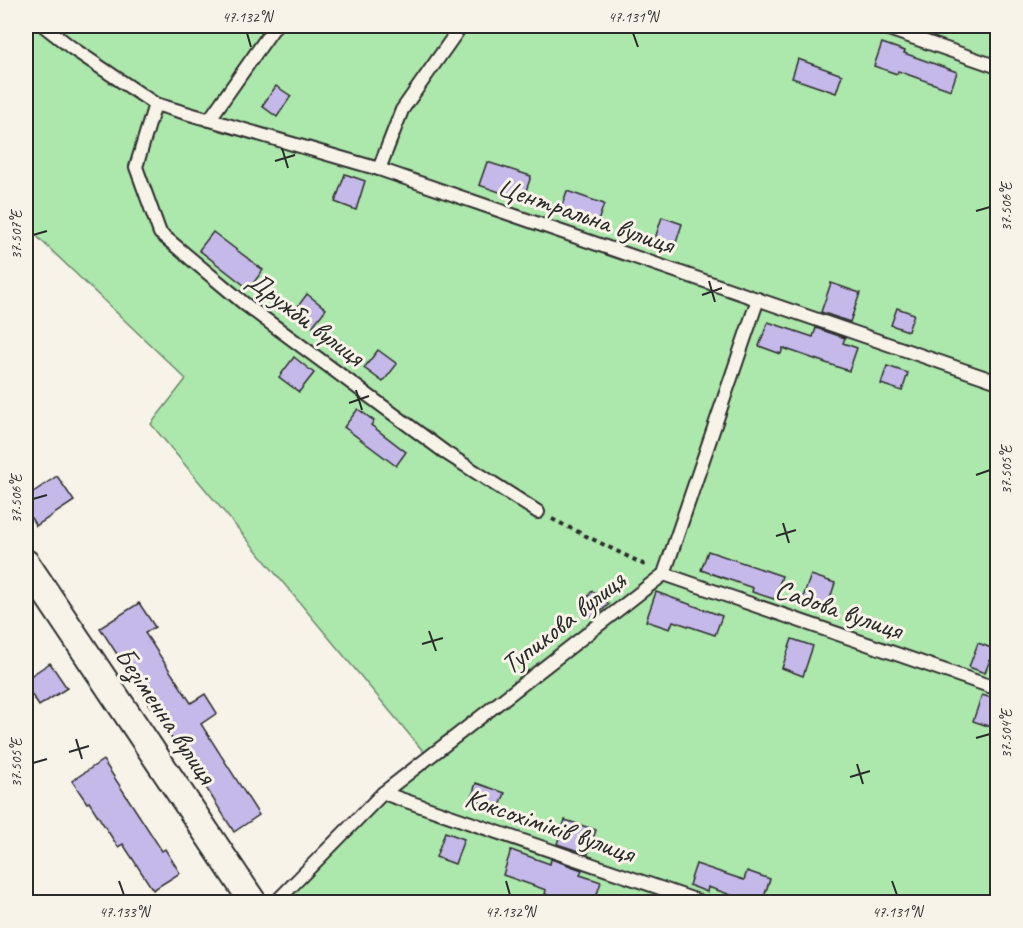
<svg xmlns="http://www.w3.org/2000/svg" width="1023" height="928" font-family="Caveat,sans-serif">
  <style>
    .green { fill: #ace7ac; stroke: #6c896c; stroke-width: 1.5 }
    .building { fill: #c5b9ea; stroke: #2b2b2b; stroke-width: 1.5 }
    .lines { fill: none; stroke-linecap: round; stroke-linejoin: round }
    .lane-casing { stroke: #2b2b2b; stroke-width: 16 }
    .street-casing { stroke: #2b2b2b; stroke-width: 30 }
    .path { stroke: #2b2b2b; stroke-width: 4; stroke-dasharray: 4.5 4.5; stroke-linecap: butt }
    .lane { stroke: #f7f3e8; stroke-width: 12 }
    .street { stroke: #f7f3e8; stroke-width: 26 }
    .ticks { fill: none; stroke: #2b2b2b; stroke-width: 2 }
    .labels { text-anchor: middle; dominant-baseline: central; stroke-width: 6; stroke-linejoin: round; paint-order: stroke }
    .street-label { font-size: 28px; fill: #2b2b2b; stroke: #f7f3e8 }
    .neatline { fill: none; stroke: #2b2b2b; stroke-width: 2 }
    .ticks-label { font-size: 15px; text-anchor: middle; fill: #2b2b2b }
  </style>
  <rect width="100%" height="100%" fill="#f7f3e8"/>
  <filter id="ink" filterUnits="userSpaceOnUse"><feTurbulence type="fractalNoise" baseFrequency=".0167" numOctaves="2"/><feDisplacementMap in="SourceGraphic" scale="12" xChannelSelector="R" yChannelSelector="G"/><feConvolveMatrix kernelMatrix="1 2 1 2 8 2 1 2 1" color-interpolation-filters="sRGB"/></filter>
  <g filter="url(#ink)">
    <polygon class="green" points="26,26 997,26 997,902 276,902 428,757 151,424 186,379 26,226"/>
    <g class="building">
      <polygon points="882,43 905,51 904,53 957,72 951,90 898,71 897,74 874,66"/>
      <polygon points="798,59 842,75 836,93 792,78"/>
      <polygon points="276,86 291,96 277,117 262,106"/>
      <polygon points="487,162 531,176 523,200 479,185"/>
      <polygon points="345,174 365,181 356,210 335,202"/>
      <polygon points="567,191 604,204 596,227 559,214"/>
      <polygon points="662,217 682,224 674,249 654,242"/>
      <polygon points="213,232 263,270 249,289 199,250"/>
      <polygon points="831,283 860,293 850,322 821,312"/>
      <polygon points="307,294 326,309 312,327 293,313"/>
      <polygon points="897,308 914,314 908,331 891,325"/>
      <polygon points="768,322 813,337 816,328 845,338 843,343 857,348 849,371 783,348 781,354 759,346"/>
      <polygon points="378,350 397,364 383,382 364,368"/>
      <polygon points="294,357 314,373 299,392 279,377"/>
      <polygon points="887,366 908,373 902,391 881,384"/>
      <polygon points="358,409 374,421 371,425 406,452 396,466 344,427"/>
      <polygon points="57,476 74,501 36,526 26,510 26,497"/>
      <polygon points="708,551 782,576 774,599 752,592 753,588 701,570"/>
      <polygon points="811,575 835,583 827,608 802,600"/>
      <polygon points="592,591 609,604 594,618 580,607"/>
      <polygon points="656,592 722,616 715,635 673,621 670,629 646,621"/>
      <polygon points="139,603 155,627 145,633 191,703 205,694 217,713 201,724 259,815 234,832 176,740 174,742 100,628"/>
      <polygon points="792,639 813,646 803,676 782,668"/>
      <polygon points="978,643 994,649 985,673 969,667"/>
      <polygon points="50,663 67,688 39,706 26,686 26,679"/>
      <polygon points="982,695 998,700 998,718 994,728 973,721"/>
      <polygon points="103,760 162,851 165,849 180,873 153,890 123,844 118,847 89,802 87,803 72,781"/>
      <polygon points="476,783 505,793 499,809 471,799"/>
      <polygon points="565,820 596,830 588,854 557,844"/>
      <polygon points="445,832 464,839 455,864 436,857"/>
      <polygon points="511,850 550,864 551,859 582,870 580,875 601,882 594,903 571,903 545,894 546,890 503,875"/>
      <polygon points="696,864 744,880 747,871 770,879 762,903 754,903 708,887 707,892 689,885"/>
    </g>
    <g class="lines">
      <g class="lane-casing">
        <g id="lane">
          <polyline points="44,26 72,48 155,104 379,169 998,382"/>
          <polyline points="880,26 998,67"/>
          <polyline points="155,104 136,167 160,233 246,305 446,453 538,512"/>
          <polyline points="209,120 275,26"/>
          <polyline points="379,169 402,110 461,26"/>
          <polyline points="664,574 998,689"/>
          <polyline points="383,793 701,902"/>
          <polyline points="276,902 383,793 664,574 758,299"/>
        </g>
      </g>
      <g class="street-casing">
        <polyline id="street" points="26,563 253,902"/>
      </g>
      <polyline class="path" points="552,519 647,566"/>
      <use href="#lane" class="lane"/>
      <use href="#street" class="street"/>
    </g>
  </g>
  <path class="ticks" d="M247,33L251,47M633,33L638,47M282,148L288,168M275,161L295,155M976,211L990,207M33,235L47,231M709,281L715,302M702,295L722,288M356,390L362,410M349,403L369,396M976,475L990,470M33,499L47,495M783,523L789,543M776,536L796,530M429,631L436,651M422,644L443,638M976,738L990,734M76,739L82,759M69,752L89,746M33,763L47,759M857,764L863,784M850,777L870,771M119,881L124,895M506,881L510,895M892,881L897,895"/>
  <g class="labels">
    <g class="street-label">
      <text transform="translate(586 215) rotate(19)">Центральна вулиця</text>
      <text transform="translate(306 318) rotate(37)">Дружби вулиця</text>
      <text transform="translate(839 609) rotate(19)">Садова вулиця</text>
      <text transform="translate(563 622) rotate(-38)">Тупикова вулиця</text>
      <text transform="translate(166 715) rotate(56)">Безіменна вулиця</text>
      <text transform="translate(550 825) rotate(19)">Коксохіміків вулиця</text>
    </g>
  </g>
  <rect width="1023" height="928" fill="none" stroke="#f7f3e8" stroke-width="66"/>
  <rect x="33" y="33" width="957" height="862" class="neatline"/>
  <g class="ticks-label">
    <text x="247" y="22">47.132°N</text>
    <text x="633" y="22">47.131°N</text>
    <text transform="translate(1006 207) rotate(-90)" y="5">37.506°E</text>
    <text transform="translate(16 235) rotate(-90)" y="5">37.507°E</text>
    <text transform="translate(1006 470) rotate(-90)" y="5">37.505°E</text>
    <text transform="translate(16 499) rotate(-90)" y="5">37.506°E</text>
    <text transform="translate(1006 734) rotate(-90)" y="5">37.504°E</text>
    <text transform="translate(16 763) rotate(-90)" y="5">37.505°E</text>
    <text x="124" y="917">47.133°N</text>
    <text x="510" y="917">47.132°N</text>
    <text x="897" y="917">47.131°N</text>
  </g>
</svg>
